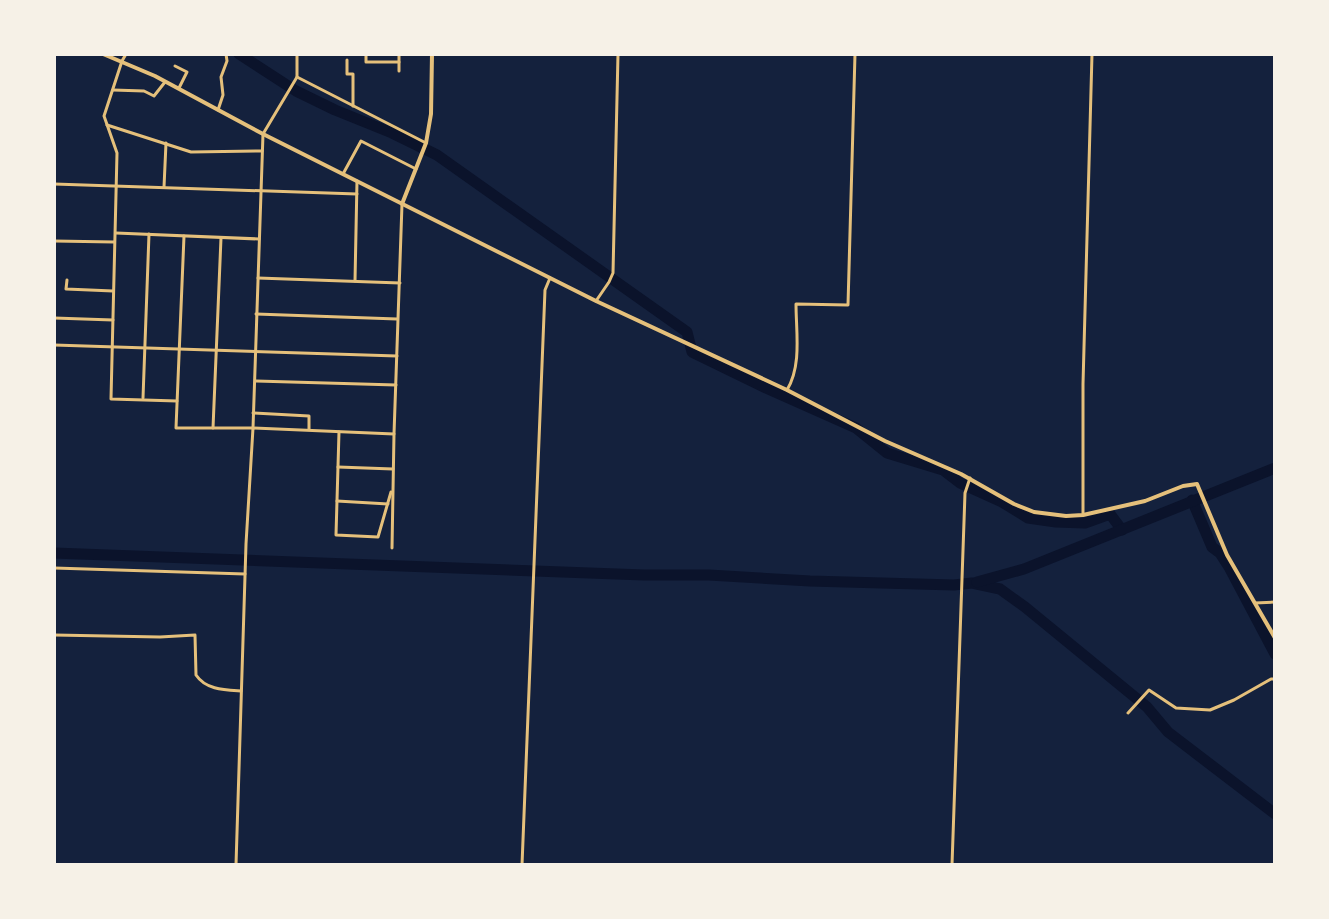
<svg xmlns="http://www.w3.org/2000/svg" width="1329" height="919" font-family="Poppins,sans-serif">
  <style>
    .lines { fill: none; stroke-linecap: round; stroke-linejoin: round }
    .river { stroke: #0b132b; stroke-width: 11 }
    .minor { stroke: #e5c07b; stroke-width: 3 }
    .tertiary { stroke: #e5c07b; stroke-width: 4 }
    .secondary { stroke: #e5c07b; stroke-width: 4 }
  </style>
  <rect width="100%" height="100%" fill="#14213d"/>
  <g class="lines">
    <g class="river">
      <polyline points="239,54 296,91 335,110 392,133 437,155 687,332 692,352 766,388 856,428 887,453 943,470 960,483 1002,502 1028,518 1056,522 1085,523 1110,514 1122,530"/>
      <polyline points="1192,500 1212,547 1220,553 1229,567 1275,654"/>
      <polyline points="54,553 644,575 709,575 810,581 954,585 972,583 1000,589 1025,607 1147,707 1168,732 1275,814"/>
      <polyline points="977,582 1024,569 1275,468"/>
    </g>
    <g class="minor">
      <polyline points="126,54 122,61 104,116 117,153 111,399 177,401"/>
      <polyline points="366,54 366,62 399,62"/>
      <polyline points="347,60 347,74 353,74 353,106"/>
      <polyline points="175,66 187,72 179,88"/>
      <polyline points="399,71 399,54"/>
      <polyline points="297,77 426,143"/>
      <polyline points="113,90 144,91 154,96 165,82"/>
      <polyline points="218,110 223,95 221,77 227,61 226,54"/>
      <polyline points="107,125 191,152 262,151"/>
      <polyline points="343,174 361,141 416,169"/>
      <polyline points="54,184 357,194"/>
      <polyline points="164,187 166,143"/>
      <polyline points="116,233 259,239"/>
      <polyline points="184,236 176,428 253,428 394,434"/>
      <polyline points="54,241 114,242"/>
      <polyline points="258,278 400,283"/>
      <polyline points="67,280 66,289 113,291"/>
      <polyline points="355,281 357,181"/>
      <polyline points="596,301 609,282 613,273 618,54"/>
      <polyline points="256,314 397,319"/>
      <polyline points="54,318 113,320"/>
      <polyline points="54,345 397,356"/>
      <polyline points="256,381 396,385"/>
      <path d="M787,390C802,365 796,332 796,304L848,305L855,54"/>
      <polyline points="143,398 149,234"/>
      <polyline points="253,413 309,416 309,429"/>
      <polyline points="213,428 221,238"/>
      <polyline points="339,432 336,535 378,537 391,492"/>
      <polyline points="338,467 393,469"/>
      <polyline points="337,501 388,504"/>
      <polyline points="1083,515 1083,384 1092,54"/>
      <polyline points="392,548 394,434 402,204"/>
      <polyline points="54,568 245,574"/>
      <polyline points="1255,603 1275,602"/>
      <path d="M54,635L160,637L195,635L196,675C206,690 225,690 241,691"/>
      <polyline points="1128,713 1149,690 1176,708 1210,710 1234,700 1271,679 1275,679"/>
      <polyline points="236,865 246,544 253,428 263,134 297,77 297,54"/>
      <polyline points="522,865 545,290 550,278"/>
      <polyline points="952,865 965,493 970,478"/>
    </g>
    <polyline class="tertiary" points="402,204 426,143 431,114 432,54"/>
    <polyline class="secondary" points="103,54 155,76 263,134 596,301 787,390 885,441 961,474 1014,504 1034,512 1066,516 1083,515 1145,501 1183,486 1197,484 1227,555 1275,638"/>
  </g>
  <rect width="1329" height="919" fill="none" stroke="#f6f1e7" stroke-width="112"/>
</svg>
